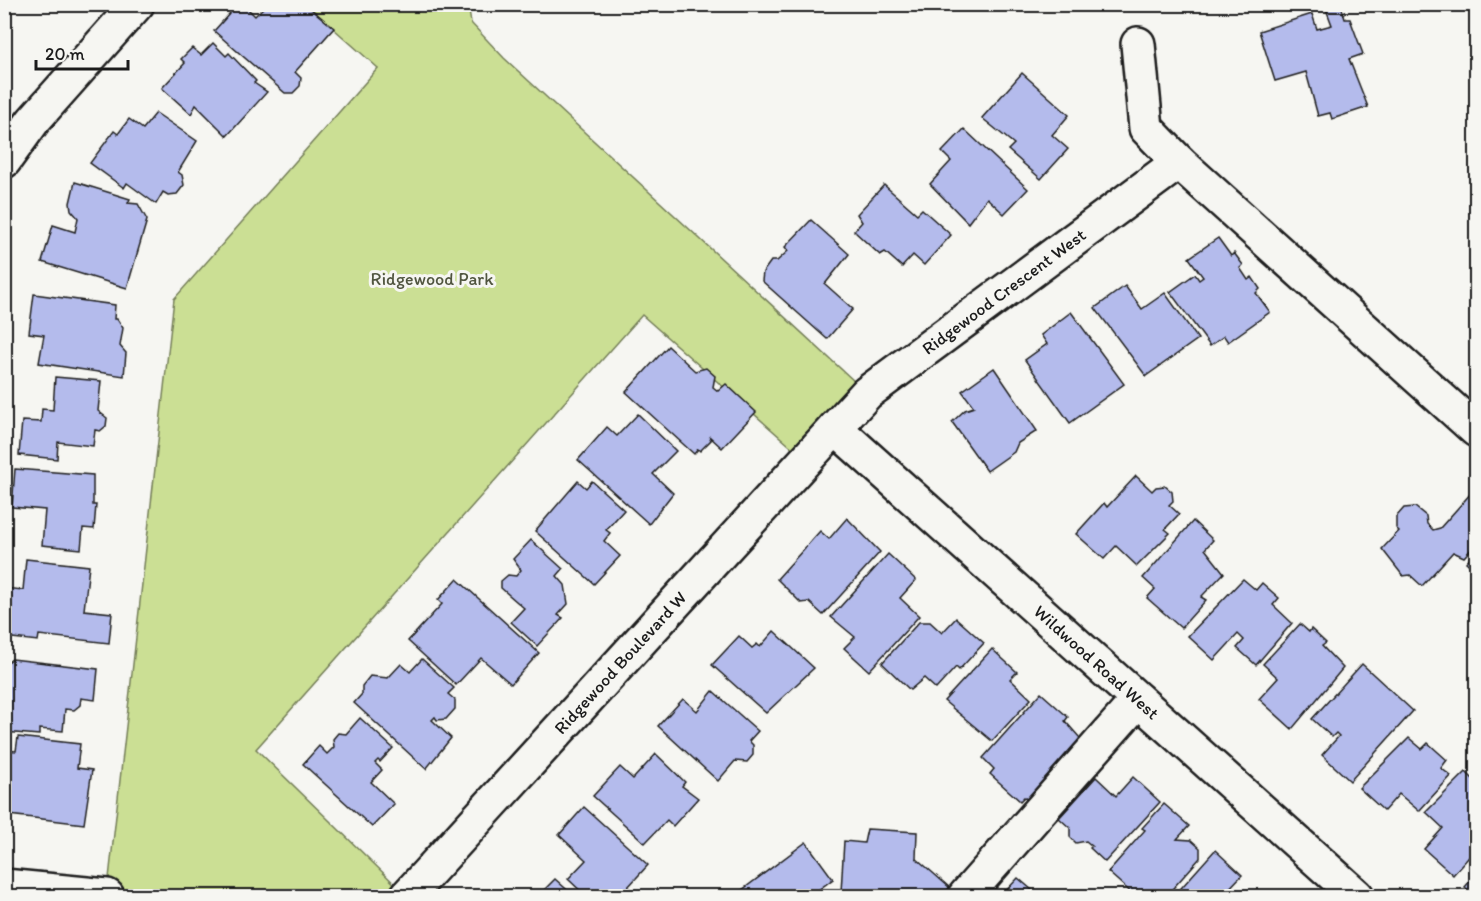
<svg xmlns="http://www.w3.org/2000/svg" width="1481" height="901" font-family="Itim,sans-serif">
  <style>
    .green { fill: #cbdf94; stroke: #747e58; stroke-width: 1.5 }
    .building { fill: #b4bbec; stroke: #1c1c1c; stroke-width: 1.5 }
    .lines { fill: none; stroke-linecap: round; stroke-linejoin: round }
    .minor-casing { stroke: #1c1c1c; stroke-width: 38 }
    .minor { stroke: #f6f6f2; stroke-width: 33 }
    .labels { text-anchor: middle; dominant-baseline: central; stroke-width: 6; stroke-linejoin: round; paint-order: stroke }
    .park-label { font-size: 18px; fill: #515640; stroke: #f6f6f2 }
    .street-label { font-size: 18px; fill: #1c1c1c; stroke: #f6f6f2 }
  </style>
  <rect width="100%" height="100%" fill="#f6f6f2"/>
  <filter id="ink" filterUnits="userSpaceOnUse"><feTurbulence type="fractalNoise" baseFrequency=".0167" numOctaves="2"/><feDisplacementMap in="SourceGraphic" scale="12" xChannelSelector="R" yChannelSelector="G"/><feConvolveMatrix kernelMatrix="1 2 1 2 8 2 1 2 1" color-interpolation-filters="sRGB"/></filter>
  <g filter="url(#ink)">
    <polygon class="green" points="307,5 468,5 471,23 504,58 867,393 806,460 642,315 256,749 407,896 107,896 174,299 378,68"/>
    <g class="building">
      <polygon points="238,4 243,4 255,16 263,8 260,4 305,4 334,28 295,72 301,78 300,86 293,93 285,93 214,31"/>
      <polygon points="1341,5 1345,19 1350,19 1363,54 1349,59 1368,107 1332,119 1330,113 1318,116 1306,72 1275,81 1259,31 1312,14 1317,29 1332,25 1326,9"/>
      <polygon points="213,43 226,56 229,53 256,81 254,83 267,92 227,136 196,105 191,114 162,88 185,63 181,59 192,48 201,55"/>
      <polygon points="1022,73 1069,115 1052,135 1068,149 1041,179 1008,150 1014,144 982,118"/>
      <polygon points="156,113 197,141 178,172 182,175 184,185 177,194 168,195 163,192 156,204 127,183 124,188 90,163 114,131 118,134 129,119 143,129"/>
      <polygon points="964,129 1028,189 1004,214 987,198 968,223 930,184 951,161 942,152"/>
      <polygon points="75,182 130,199 128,203 138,204 147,220 127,288 42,262 53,225 75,232 78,218 71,210 70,203"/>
      <polygon points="884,185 917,214 922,209 951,235 924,265 913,255 902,267 885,252 880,255 854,231 862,222 857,214"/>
      <polygon points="811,220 849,254 825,284 853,309 827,339 762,281 763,272 771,261 777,261 788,251 785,247"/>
      <polygon points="1218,238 1231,256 1234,253 1243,265 1240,268 1248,280 1252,277 1260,289 1256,293 1270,312 1228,342 1224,336 1210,346 1170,292 1195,274 1199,280 1203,277 1189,258"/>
      <polygon points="1125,286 1142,309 1165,293 1198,339 1146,376 1095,308"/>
      <polygon points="34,294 115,305 114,319 117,319 123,328 120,346 126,353 124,376 39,363 44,335 29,333"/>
      <polygon points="1071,312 1124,384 1070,423 1025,360 1047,344 1041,335"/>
      <polygon points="668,346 695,371 706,368 715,376 713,387 718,391 726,384 756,412 722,448 709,436 711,440 700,451 698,449 694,454 626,392"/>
      <polygon points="994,368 1037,431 1018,443 1014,452 987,471 952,422 965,410 974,407 962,391"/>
      <polygon points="55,377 101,381 98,411 107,418 106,426 100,431 95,430 93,446 58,442 57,459 19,455 22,421 41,422 42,409 53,410"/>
      <polygon points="638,414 676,451 653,474 673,493 649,524 578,460 607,427 617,436"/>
      <polygon points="15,469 93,475 93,505 96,505 94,529 83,528 81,549 42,545 45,510 12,507"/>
      <polygon points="1136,476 1152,491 1156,487 1165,486 1172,492 1173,501 1169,505 1179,514 1165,529 1170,533 1137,566 1116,546 1104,559 1076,534 1104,503 1107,507"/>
      <polygon points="578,481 586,488 592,481 624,510 606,530 610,533 604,541 620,556 594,584 535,531"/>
      <polygon points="1473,491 1476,495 1476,544 1464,557 1453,552 1422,586 1410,575 1403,576 1382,549 1399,531 1396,528 1396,517 1404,508 1415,507 1426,516 1427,524 1433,530 1440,528"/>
      <polygon points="847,518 880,552 823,615 809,602 801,603 777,579 820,531 829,539"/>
      <polygon points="1193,521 1213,540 1205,549 1224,573 1201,597 1206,600 1181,628 1147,598 1155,589 1143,578"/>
      <polygon points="531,540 563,569 557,576 565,585 568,604 558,615 563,618 537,646 511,622 524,608 501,588 501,581 508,575 516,576 521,570 513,559"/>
      <polygon points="1476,551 1476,571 1466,562"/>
      <polygon points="888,554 916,580 900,598 919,616 869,671 844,648 855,637 831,617"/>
      <polygon points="26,559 89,566 84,610 112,613 109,643 39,635 38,641 4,637 4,588 23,590"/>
      <polygon points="457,579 539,653 511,684 481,658 456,685 408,641 442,604 438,600"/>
      <polygon points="1243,579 1256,590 1262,583 1279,598 1273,605 1292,623 1256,665 1237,648 1244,640 1238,634 1214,660 1188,636"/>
      <polygon points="956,618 984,643 959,670 956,667 936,689 924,678 910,690 882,663 919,622 930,622 942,633"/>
      <polygon points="1300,624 1309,632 1311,629 1326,643 1322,646 1343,668 1292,729 1259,699 1278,678 1263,664"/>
      <polygon points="774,631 814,668 766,713 712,665 739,636 752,648 757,644 760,647"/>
      <polygon points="992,649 1017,672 1010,679 1031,699 992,741 944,701"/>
      <polygon points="12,659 98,669 95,700 81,698 80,705 74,710 65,709 63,731 39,729 39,735 4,732 4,691 7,688 4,684 4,665"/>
      <polygon points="422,659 454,688 448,694 455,700 455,709 446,719 437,720 435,717 432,720 451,738 426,769 354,703 362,694 362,686 370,676 388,678 401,664 410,672"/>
      <polygon points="1362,664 1413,711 1350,781 1322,755 1339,736 1336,733 1332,737 1312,719"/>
      <polygon points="713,691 758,731 749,741 753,745 753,755 747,762 735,761 718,781 658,726 683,699 697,711"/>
      <polygon points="1041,693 1068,717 1065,721 1080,738 1078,741 1082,745 1030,802 1024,797 1020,801 990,774 994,769 983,758"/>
      <polygon points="360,718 393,748 380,762 378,760 375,763 382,770 371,782 394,804 372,827 303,764 319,746 327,754 334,747 333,739 338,733 346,734"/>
      <polygon points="18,737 80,744 77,768 92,770 84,824 9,815 11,802 4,801 4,750 16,751"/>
      <polygon points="1409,738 1422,749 1428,743 1447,760 1441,768 1451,776 1419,811 1399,794 1384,811 1359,788"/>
      <polygon points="656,754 685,782 682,786 698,798 673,826 667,820 645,843 593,796 620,767 633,779"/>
      <polygon points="1466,772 1476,782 1476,849 1453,875 1424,849 1443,828 1426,812"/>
      <polygon points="1096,777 1116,796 1133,777 1160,802 1105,862 1090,848 1092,846 1086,841 1076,843 1070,837 1070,828 1059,818"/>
      <polygon points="1164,804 1189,826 1177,839 1191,840 1200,848 1200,858 1166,896 1135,896 1108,872 1145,830 1142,828"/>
      <polygon points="584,807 648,865 628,887 635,894 633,896 586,896 568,879 586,860 559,835"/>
      <polygon points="867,829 917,832 916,858 950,888 942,896 841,892 844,841 864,843"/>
      <polygon points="806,842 833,879 810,896 741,896 738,893"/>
      <polygon points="1215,850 1242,875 1222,896 1174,896"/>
      <polygon points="1476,874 1476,896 1475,896 1465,887"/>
      <polygon points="1018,878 1039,896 1001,896"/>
      <polygon points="555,879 574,896 538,896"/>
    </g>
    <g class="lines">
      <g class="minor-casing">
        <g id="minor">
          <polyline points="1138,44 1146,128 1179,162"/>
          <polyline points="4,161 33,121 137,4"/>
          <path id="s1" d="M835,428L1357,896"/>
          <polyline points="4,886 107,896"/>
          <path id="s2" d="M407,896L867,393L1179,162L1476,430"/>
          <polyline points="965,896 1138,700"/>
        </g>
      </g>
      <use href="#minor" class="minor"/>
    </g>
  </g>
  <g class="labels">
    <g class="park-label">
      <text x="432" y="279">Ridgewood Park</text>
    </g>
    <g class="street-label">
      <text stroke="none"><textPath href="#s2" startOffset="852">Ridgewood Crescent West</textPath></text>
      <text stroke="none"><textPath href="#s2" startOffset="316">Ridgewood Boulevard W</textPath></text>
      <text stroke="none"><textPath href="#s1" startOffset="351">Wildwood Road West</textPath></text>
    </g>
  </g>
  <rect width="1481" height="901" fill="none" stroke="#f6f6f2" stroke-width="24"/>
  <rect x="12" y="12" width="1457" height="877" fill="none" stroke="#1c1c1c" stroke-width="2" filter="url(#ink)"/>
  <path d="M36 60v9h92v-9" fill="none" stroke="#1c1c1c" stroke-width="3"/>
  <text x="45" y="60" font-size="18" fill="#1c1c1c" stroke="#f6f6f2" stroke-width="4.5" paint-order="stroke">20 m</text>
</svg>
